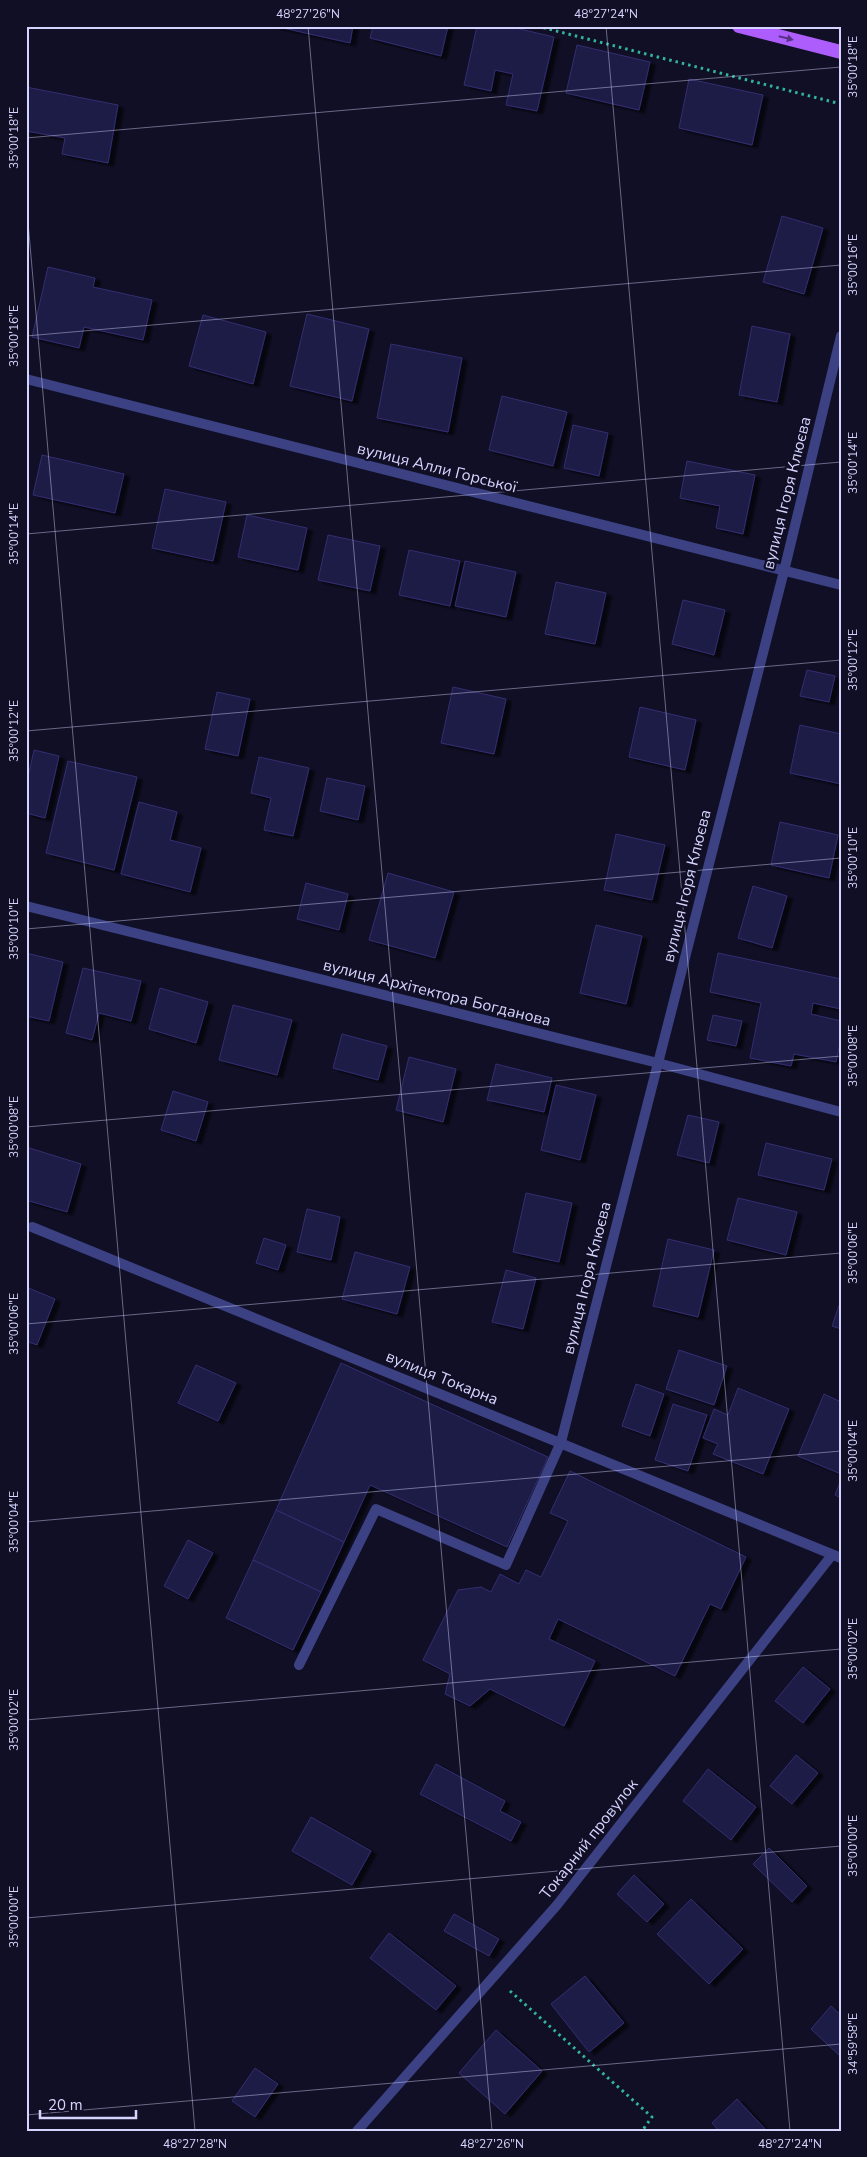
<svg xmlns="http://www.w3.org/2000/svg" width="867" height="2157" font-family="'Nunito Sans',sans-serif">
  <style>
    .building { fill: #1f1b46; stroke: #332e71; filter: url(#shadow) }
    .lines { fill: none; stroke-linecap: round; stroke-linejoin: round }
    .path { stroke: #31b59c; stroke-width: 3; stroke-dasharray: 2.5 4; stroke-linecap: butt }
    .minor { stroke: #3b4183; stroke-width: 10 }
    .primary { stroke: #ad5dfc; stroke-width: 14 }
    .oneway { fill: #573286 }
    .ticks { fill: none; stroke: #d4d4fe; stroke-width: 1; stroke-opacity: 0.45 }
    .labels { text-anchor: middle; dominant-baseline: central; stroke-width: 4.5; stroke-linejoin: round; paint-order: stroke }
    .street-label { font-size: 16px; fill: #d4d4fe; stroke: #100f25 }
    .neatline { fill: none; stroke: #d4d4fe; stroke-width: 2 }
    .ticks-label { font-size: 12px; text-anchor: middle; fill: #d4d4fe }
  </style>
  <defs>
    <filter id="shadow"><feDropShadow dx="5.5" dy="3" stdDeviation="1" flood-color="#0009"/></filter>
  </defs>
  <rect width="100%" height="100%" fill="#100f25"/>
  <g class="building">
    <polygon points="274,26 353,26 350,43"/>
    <polygon points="373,26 448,26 441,56 370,38"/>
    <polygon points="477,26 507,26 554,37 537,111 506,105 513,74 495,70 491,91 464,85"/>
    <polygon points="577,45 650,62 639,110 566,93"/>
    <polygon points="689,79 763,95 752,145 679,128"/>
    <polygon points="26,87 118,105 108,163 62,154 65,138 26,131"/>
    <polygon points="782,216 823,228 804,294 763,282"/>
    <polygon points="48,267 95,278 93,287 152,300 143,340 84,327 79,348 32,337"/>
    <polygon points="307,314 369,329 352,401 290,386"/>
    <polygon points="203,315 266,332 253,384 189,366"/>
    <polygon points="752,326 790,334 777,402 739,395"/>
    <polygon points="391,344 462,358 448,432 377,418"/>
    <polygon points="502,396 567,412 553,466 489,450"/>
    <polygon points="573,425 608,433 599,476 564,468"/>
    <polygon points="42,455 124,474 115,513 33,495"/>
    <polygon points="687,461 755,475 743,534 716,528 720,506 680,498"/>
    <polygon points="165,489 226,502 213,561 152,548"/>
    <polygon points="247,515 307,528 298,570 238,557"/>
    <polygon points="328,535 380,546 370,591 318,580"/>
    <polygon points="409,550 460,561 450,606 399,595"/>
    <polygon points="465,561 516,572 506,617 455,606"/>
    <polygon points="556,582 606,593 595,644 545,634"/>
    <polygon points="683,600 725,610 714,655 672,644"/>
    <polygon points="807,670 835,676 829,702 800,696"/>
    <polygon points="453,687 506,699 494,754 441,743"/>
    <polygon points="217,692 250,699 238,756 205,749"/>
    <polygon points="640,707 696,720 685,770 629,757"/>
    <polygon points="800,725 841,734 841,784 790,773"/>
    <polygon points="34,750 59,756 45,818 26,813 26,786"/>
    <polygon points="259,757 309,768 293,836 264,830 271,798 251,793"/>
    <polygon points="68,761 137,777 114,870 46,853"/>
    <polygon points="327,778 365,786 358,820 320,811"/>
    <polygon points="139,802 177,812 170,840 201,848 190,892 121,874"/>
    <polygon points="780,822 838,835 829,878 771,865"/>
    <polygon points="616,834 665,845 652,900 604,890"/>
    <polygon points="388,873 454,892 435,958 369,940"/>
    <polygon points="306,883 348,894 339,930 297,919"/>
    <polygon points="753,886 787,896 772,948 738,938"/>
    <polygon points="596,925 642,936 626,1004 580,993"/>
    <polygon points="26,953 63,962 49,1021 26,1016"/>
    <polygon points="718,953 841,979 841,1009 813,1003 811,1014 841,1021 841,1039 836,1062 794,1054 791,1066 750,1058 761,1003 710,992"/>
    <polygon points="83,968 141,981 131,1021 99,1013 92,1040 66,1033"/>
    <polygon points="160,988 208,1002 196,1043 149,1029"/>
    <polygon points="233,1005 292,1020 277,1075 219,1060"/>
    <polygon points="713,1015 742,1021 736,1046 707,1040"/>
    <polygon points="342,1034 387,1046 378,1080 333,1068"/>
    <polygon points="409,1057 456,1069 443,1122 396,1110"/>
    <polygon points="496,1064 552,1078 544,1112 487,1100"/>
    <polygon points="556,1085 596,1095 580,1160 541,1150"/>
    <polygon points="173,1091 208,1102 196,1141 161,1130"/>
    <polygon points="688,1115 719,1122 709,1163 677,1155"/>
    <polygon points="766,1143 832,1159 824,1190 758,1175"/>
    <polygon points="26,1147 81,1164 67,1212 26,1200"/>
    <polygon points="526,1193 572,1203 559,1262 513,1252"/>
    <polygon points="738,1198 797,1212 786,1255 727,1240"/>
    <polygon points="307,1209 340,1217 331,1260 297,1252"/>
    <polygon points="264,1238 286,1245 278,1270 256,1263"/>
    <polygon points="668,1239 714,1250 698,1317 653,1306"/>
    <polygon points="355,1252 410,1267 397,1314 342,1299"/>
    <polygon points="506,1270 536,1278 523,1329 492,1322"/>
    <polygon points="26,1287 55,1299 37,1345 26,1341"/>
    <polygon points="841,1300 841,1329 832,1326"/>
    <polygon points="679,1350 727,1366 714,1405 666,1389"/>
    <polygon points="341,1363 548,1457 507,1547 370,1485 344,1542 276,1510"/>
    <polygon points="196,1365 236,1383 218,1421 178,1403"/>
    <polygon points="636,1384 664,1394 650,1436 622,1426"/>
    <polygon points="738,1388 789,1409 763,1474 713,1454 718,1444 703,1438 714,1409 728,1415"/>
    <polygon points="824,1394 841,1402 841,1474 798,1456"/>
    <polygon points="673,1404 707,1415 688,1471 655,1460"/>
    <polygon points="570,1471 746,1557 721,1609 710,1604 675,1676 558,1619 549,1639 595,1661 564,1726 490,1689 470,1706 445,1694 450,1674 423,1660 458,1590 481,1587 491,1592 500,1574 519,1584 526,1570 541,1577 568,1521 550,1513"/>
    <polygon points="841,1480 841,1498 835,1495"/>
    <polygon points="276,1510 344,1542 321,1592 253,1560"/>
    <polygon points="188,1540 213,1553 188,1599 164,1586"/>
    <polygon points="253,1560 321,1592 293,1650 226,1618"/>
    <polygon points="803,1667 830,1689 803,1723 775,1701"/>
    <polygon points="796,1755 818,1773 792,1804 770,1786"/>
    <polygon points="436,1764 505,1801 500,1811 521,1822 511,1841 420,1794"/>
    <polygon points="708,1769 756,1807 731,1840 683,1801"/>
    <polygon points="311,1817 371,1851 352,1885 292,1851"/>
    <polygon points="769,1848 807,1886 792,1902 753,1864"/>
    <polygon points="634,1875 664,1904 647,1922 617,1894"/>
    <polygon points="691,1899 743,1949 709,1984 657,1934"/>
    <polygon points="454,1914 499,1939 489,1956 444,1931"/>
    <polygon points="389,1933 456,1986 436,2010 370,1958"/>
    <polygon points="585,1976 624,2023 589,2052 551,2004"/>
    <polygon points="831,2006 841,2015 840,2056 811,2029"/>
    <polygon points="496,2030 542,2071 505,2114 459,2073"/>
    <polygon points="255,2068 278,2084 255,2117 232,2101"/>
    <polygon points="737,2099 767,2131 719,2131 712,2123"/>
  </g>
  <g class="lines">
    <g class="path">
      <polyline points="537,26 841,104"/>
      <polyline points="510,1991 652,2117 642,2131"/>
    </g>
    <g class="minor">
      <polyline points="26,379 841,585"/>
      <polyline points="26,906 658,1063 841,1112"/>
      <polyline points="32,1227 841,1558"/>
      <polyline points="299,1665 376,1509 506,1565 561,1442 784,571 841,336"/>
      <polyline points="357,2131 557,1905 832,1555"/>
    </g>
    <polyline class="primary" points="739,26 841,52"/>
  </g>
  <defs><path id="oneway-solid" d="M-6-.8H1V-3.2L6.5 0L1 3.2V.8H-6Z" transform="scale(1.25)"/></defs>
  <use class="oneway" href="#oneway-solid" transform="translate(786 38) rotate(14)"/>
  <path class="ticks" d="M308,26L492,2131M606,26L790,2131M26,138L841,67M26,199L195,2131M26,336L841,265M26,534L841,462M26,731L841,660M26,929L841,858M26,1127L841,1056M26,1324L841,1253M26,1522L841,1451M26,1720L841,1649M26,1918L841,1846M26,2115L841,2044"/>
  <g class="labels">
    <g class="street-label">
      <text transform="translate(437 468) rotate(14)">вулиця Алли Горської</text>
      <text transform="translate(787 493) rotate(-76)">вулиця Ігоря Клюєва</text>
      <text transform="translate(687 886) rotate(-76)">вулиця Ігоря Клюєва</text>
      <text transform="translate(437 993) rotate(14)">вулиця Архітектора Богданова</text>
      <text transform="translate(587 1278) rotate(-76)">вулиця Ігоря Клюєва</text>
      <text transform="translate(442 1378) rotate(22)">вулиця Токарна</text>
      <text transform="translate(589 1839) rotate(-52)">Токарний провулок</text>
    </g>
  </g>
  <rect width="867" height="2157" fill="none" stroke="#100f25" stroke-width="55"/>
  <path d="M40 2110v8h96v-8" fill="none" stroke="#d4d4fe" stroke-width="2.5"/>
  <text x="48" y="2110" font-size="15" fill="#d4d4fe" stroke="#100f25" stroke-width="4" paint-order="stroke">20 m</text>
  <rect x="28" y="28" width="812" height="2102" class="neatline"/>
  <g class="ticks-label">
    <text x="308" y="18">48°27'26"N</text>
    <text x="606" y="18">48°27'24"N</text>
    <text transform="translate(853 67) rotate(-90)" y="4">35°00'18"E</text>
    <text transform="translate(14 138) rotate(-90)" y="4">35°00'18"E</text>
    <text transform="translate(853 265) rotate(-90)" y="4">35°00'16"E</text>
    <text transform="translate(14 336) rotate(-90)" y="4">35°00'16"E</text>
    <text transform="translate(853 463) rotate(-90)" y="4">35°00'14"E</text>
    <text transform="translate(14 534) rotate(-90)" y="4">35°00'14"E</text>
    <text transform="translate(853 660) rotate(-90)" y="4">35°00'12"E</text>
    <text transform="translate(14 731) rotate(-90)" y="4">35°00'12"E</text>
    <text transform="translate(853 858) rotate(-90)" y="4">35°00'10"E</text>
    <text transform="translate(14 929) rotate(-90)" y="4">35°00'10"E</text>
    <text transform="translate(853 1056) rotate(-90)" y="4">35°00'08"E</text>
    <text transform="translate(14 1127) rotate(-90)" y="4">35°00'08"E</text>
    <text transform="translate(853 1253) rotate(-90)" y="4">35°00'06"E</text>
    <text transform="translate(14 1324) rotate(-90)" y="4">35°00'06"E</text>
    <text transform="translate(853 1451) rotate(-90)" y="4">35°00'04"E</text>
    <text transform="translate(14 1522) rotate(-90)" y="4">35°00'04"E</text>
    <text transform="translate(853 1649) rotate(-90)" y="4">35°00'02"E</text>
    <text transform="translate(14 1720) rotate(-90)" y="4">35°00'02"E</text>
    <text transform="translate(853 1846) rotate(-90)" y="4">35°00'00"E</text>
    <text transform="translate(14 1917) rotate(-90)" y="4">35°00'00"E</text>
    <text transform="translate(853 2044) rotate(-90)" y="4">34°59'58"E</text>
    <text x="195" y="2148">48°27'28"N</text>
    <text x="492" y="2148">48°27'26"N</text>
    <text x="790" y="2148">48°27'24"N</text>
  </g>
</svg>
